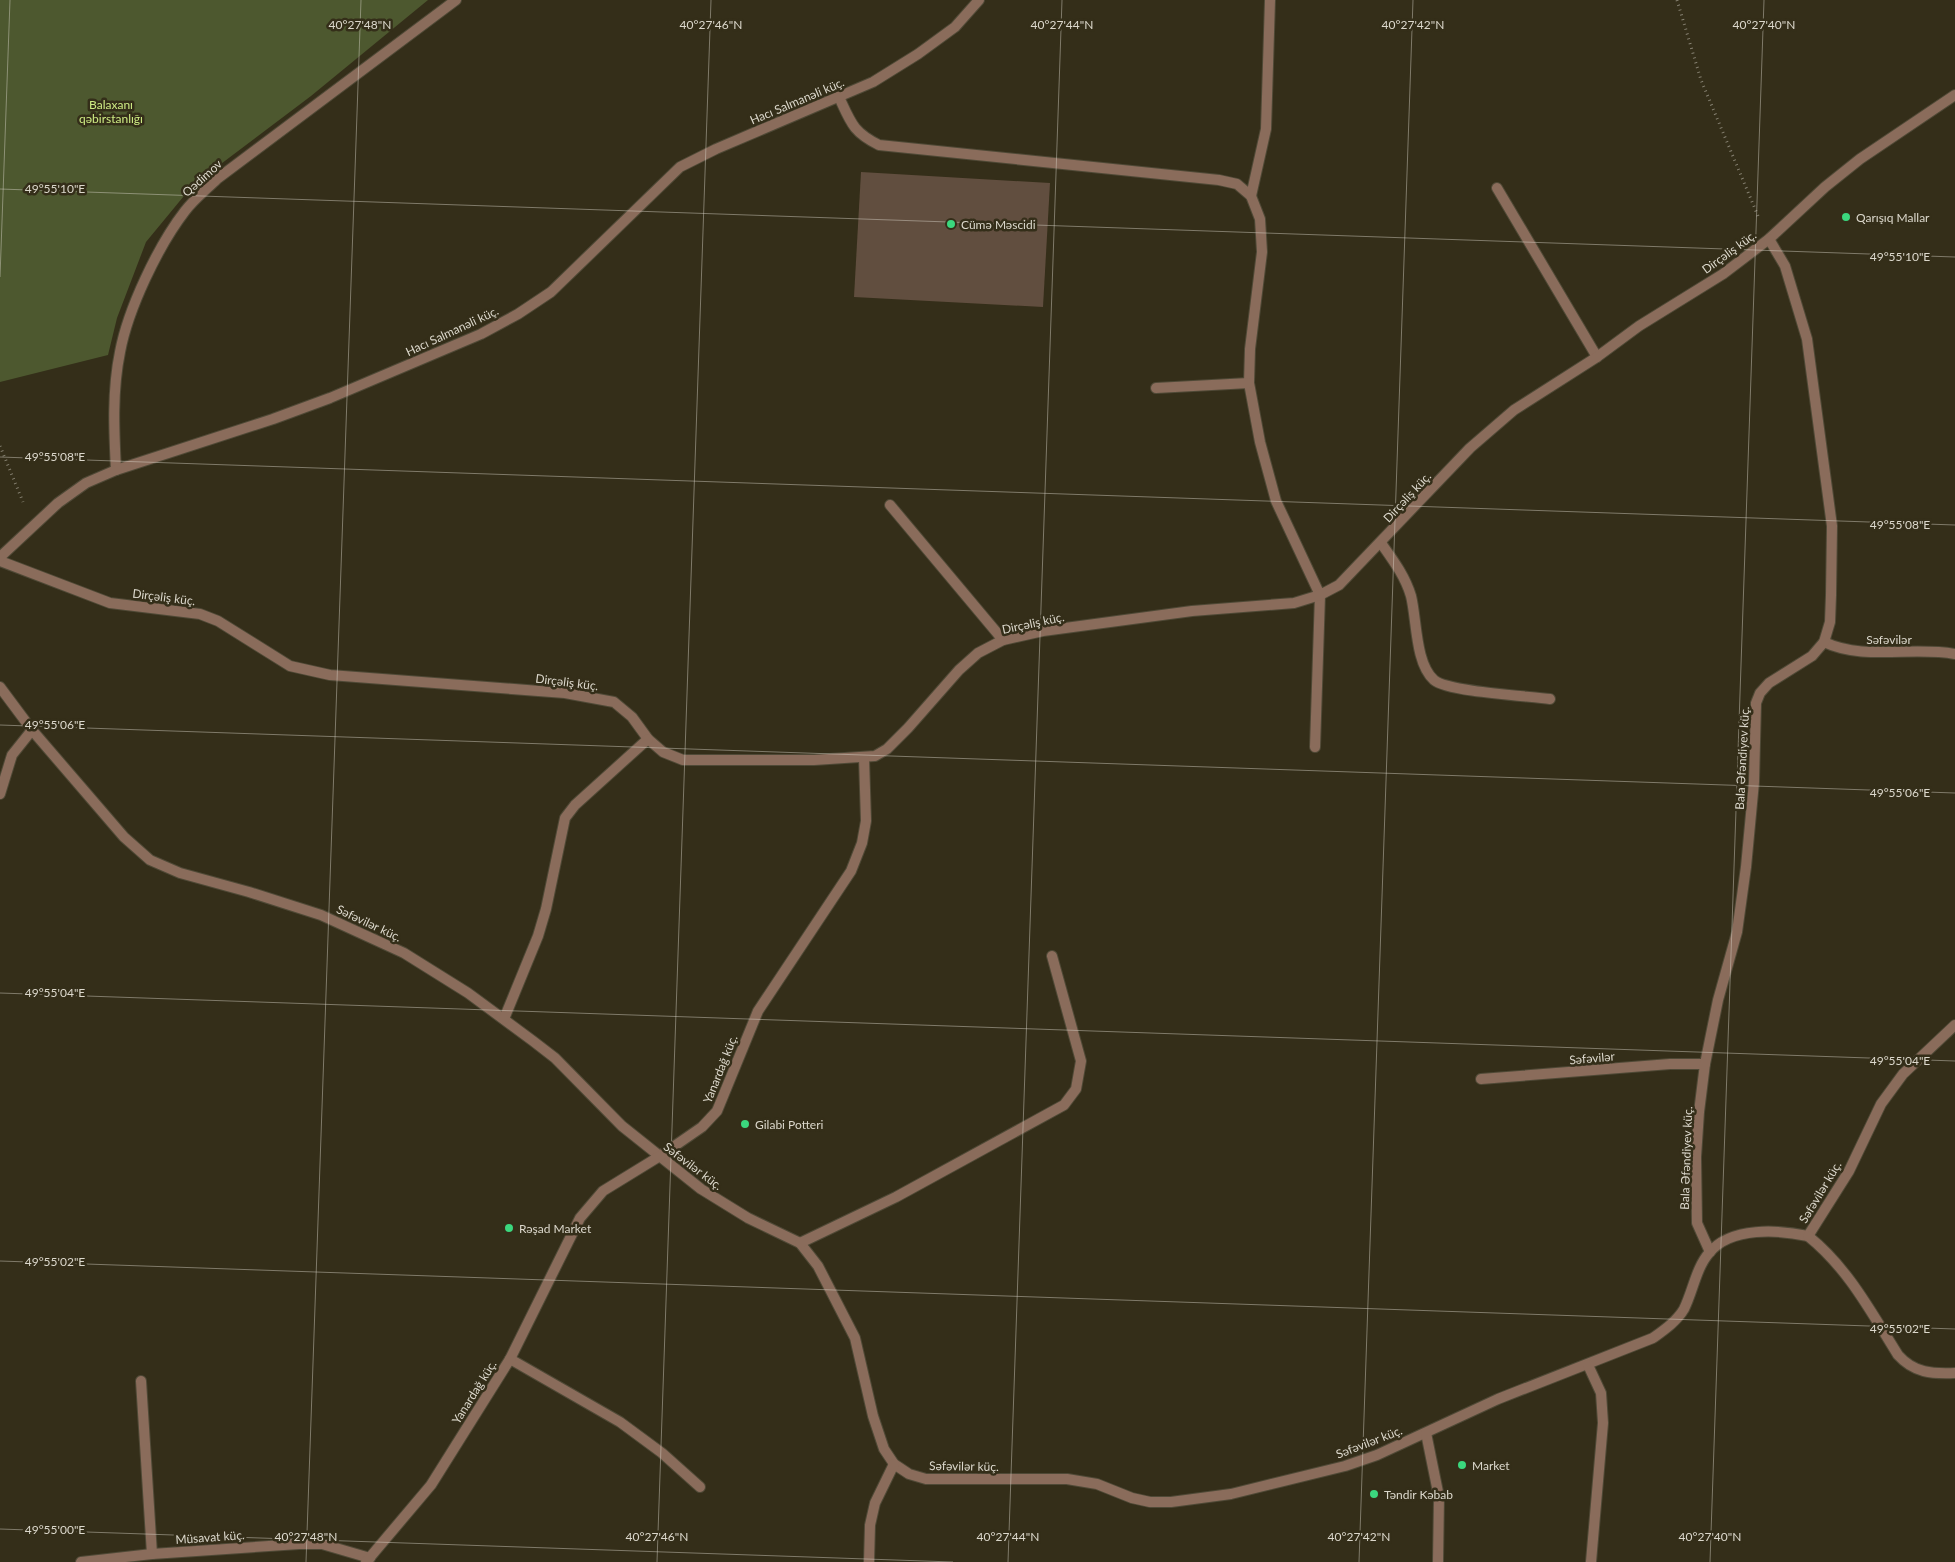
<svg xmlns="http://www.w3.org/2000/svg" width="1955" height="1562" font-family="Lato,sans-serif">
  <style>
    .green { fill: #4d582f }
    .building { fill: #614e3f }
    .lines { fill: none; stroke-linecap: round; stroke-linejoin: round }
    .minor-casing { stroke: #4f4936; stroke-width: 12 }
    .tertiary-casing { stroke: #4f4936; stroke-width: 12 }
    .path { stroke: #868171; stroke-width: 3; stroke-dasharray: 1 4; stroke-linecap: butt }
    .minor { stroke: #8a6c5b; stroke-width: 10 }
    .tertiary { stroke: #8a6c5b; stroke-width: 10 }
    .ticks { fill: none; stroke: #dcd8cc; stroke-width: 1; stroke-opacity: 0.45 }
    .poi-dot { fill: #3bd77e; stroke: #342e19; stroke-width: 2 }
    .labels { text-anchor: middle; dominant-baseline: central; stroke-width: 5; stroke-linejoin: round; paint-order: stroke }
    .street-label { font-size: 12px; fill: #dcd8cc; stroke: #342e19 }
    .park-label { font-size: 12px; fill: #cdea83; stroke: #342e19 }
    .poi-label { font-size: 12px; fill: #dcd8cc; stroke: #342e19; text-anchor: start }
    .ticks-label { font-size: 12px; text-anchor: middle; fill: #dcd8cc; stroke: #342e19; stroke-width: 5; stroke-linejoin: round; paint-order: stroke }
  </style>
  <rect width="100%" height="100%" fill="#342e19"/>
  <polygon class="green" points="0,0 428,0 311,96 193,185 146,242 117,318 108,355 0,382"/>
  <polygon class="building" points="861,172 1050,183 1043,307 854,297"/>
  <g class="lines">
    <g class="minor-casing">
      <g id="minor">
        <path d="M839,97C851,123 853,132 879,145L1219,180L1237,184L1251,196L1260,219L1262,252L1250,349L1249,383L1260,442L1276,501L1320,595L1315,747"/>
        <polyline points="1497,188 1597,357"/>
        <polyline points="1251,196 1266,129 1270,0"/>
        <polyline points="1156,388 1249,383"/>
        <path d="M116,470C114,431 112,391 120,352C128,309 158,246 185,211C194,199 207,189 217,179L456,0"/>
        <polyline points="890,505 1003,640"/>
        <path d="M1381,543C1393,560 1405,576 1411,596C1417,620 1415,663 1434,680C1448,692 1528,696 1550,699"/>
        <polyline points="0,561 110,603 200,614 218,621 290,666 330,675 565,693 614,702 632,717 648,739 663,752 683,760 814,760 875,756 887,749 908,728 959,670 978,653 1003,640 1043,631 1192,611 1294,603 1320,595 1339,585 1470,448 1514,410 1597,357 1639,326 1723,274 1769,239 1825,187 1860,159 1955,95"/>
        <path d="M1824,642C1864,661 1912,646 1955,654"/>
        <path d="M0,687L32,730L124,837L150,860L180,873L249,892L321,915L404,953L468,993L533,1041L555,1058L622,1126L701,1189L748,1218L800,1243L818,1266L855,1338L873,1416L884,1449L894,1464L909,1474L926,1479H1067L1097,1484L1132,1498L1150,1502H1171L1231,1494L1345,1466L1377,1455L1498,1399L1653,1338C1664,1330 1677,1321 1684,1309C1693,1291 1696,1268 1709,1253C1731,1226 1779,1230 1808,1236L1849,1171L1881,1104L1903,1074L1955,1025"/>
        <polyline points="0,794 12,755 32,730"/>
        <polyline points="504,1019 538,936 546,909 565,818 575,805 648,739"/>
        <polyline points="1481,1079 1670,1064 1705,1064"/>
        <path d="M1808,1236C1848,1268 1871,1312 1898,1355C1914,1373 1932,1374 1955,1373"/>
        <polyline points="800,1243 896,1197 1064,1105 1076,1089 1081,1061 1052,956"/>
        <polyline points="1710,1252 1697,1223 1696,1157 1699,1112 1705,1064 1718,1000 1737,932 1746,867 1754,782 1756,703 1760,693 1769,683 1812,656 1824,642 1830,622 1831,595 1832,526 1807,339 1785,266 1769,239"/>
        <polyline points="510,1359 620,1422 662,1453 700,1487"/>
        <polyline points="1588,1365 1601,1393 1603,1423 1591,1562"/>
        <polyline points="141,1381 152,1554"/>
        <polyline points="1426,1433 1439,1497 1438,1562"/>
        <polyline points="81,1562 152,1554 299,1544 322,1544 370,1558"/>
        <polyline points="366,1562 431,1485 510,1359 580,1218 603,1191 660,1156 702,1127 717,1111 758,1011 851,871 862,843 866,821 864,758"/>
        <polyline points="869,1562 870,1525 875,1503 894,1464"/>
      </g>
    </g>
    <g class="tertiary-casing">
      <polyline id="tertiary" points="0,557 58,503 86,483 116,470 273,419 330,398 481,334 518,314 551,292 680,167 716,149 873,82 918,54 955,27 979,0"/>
    </g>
    <g class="path">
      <polyline points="1677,0 1701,80 1758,216"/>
      <polyline points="0,446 23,502"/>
    </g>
    <use href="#minor" class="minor"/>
    <use href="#tertiary" class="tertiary"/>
  </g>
  <path class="ticks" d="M0,189L1955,257M0,277L10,0M0,457L1955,525M0,725L1955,793M0,993L1955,1061M0,1261L1955,1329M0,1529L953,1562M306,1562L361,0M657,1562L711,0M1008,1562L1062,0M1359,1562L1413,0M1710,1562L1764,0"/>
  <g class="poi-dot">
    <circle cx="1846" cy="217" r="5"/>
    <circle cx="951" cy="224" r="5"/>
    <circle cx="745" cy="1124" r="5"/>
    <circle cx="509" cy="1228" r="5"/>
    <circle cx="1462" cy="1465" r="5"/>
    <circle cx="1374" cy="1494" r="5"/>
  </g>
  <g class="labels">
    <g class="street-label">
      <text transform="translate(797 101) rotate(-23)">Hacı Salmanəli küç.</text>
      <text transform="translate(202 178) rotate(-42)">Qədimov</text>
      <text transform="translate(1729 252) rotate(-36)">Dirçəliş küç.</text>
      <text transform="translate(452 331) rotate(-25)">Hacı Salmanəli küç.</text>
      <text transform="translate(1407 497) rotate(-47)">Dirçəliş küç.</text>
      <text transform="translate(164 597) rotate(7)">Dirçəliş küç.</text>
      <text transform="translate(1033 623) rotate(-12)">Dirçəliş küç.</text>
      <text x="1889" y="639">Səfəvilər</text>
      <text transform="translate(567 682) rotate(7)">Dirçəliş küç.</text>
      <text transform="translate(1742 758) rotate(-87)">Bala Əfəndiyev küç.</text>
      <text transform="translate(369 923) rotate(25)">Səfəvilər küç.</text>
      <text transform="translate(1592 1058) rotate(-5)">Səfəvilər</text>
      <text transform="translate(720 1069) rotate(-68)">Yanardağ küç.</text>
      <text transform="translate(1686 1158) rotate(-88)">Bala Əfəndiyev küç.</text>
      <text transform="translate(693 1166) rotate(37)">Səfəvilər küç.</text>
      <text transform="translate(1820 1192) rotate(-59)">Səfəvilər küç.</text>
      <text transform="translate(474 1392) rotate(-58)">Yanardağ küç.</text>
      <text transform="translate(1369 1442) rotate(-21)">Səfəvilər küç.</text>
      <text transform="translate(964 1466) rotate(1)">Səfəvilər küç.</text>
      <text transform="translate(210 1537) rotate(-4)">Müsavat küç.</text>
    </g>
    <g class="park-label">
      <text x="111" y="104">Balaxanı<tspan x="111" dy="14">qəbirstanlığı</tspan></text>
    </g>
    <g class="poi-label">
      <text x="1856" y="217">Qarışıq Mallar</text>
      <text x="961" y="224">Cümə Məscidi</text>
      <text x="755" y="1124">Gilabi Potteri</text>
      <text x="519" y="1228">Rəşad Market</text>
      <text x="1472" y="1465">Market</text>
      <text x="1384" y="1494">Təndir Kəbab</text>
    </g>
  </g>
  <g class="ticks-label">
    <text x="360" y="29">40°27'48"N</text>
    <text x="711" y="29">40°27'46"N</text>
    <text x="1062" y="29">40°27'44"N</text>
    <text x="1413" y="29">40°27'42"N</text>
    <text x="1764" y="29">40°27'40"N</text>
    <text x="55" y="193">49°55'10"E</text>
    <text x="1900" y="261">49°55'10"E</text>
    <text x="55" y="461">49°55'08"E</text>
    <text x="1900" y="529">49°55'08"E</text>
    <text x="55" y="729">49°55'06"E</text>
    <text x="1900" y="797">49°55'06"E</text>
    <text x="55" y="997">49°55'04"E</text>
    <text x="1900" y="1065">49°55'04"E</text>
    <text x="55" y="1266">49°55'02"E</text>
    <text x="1900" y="1333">49°55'02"E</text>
    <text x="55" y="1534">49°55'00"E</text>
    <text x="306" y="1541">40°27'48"N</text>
    <text x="657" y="1541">40°27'46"N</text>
    <text x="1008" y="1541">40°27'44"N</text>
    <text x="1359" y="1541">40°27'42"N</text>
    <text x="1710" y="1541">40°27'40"N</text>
  </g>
</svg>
